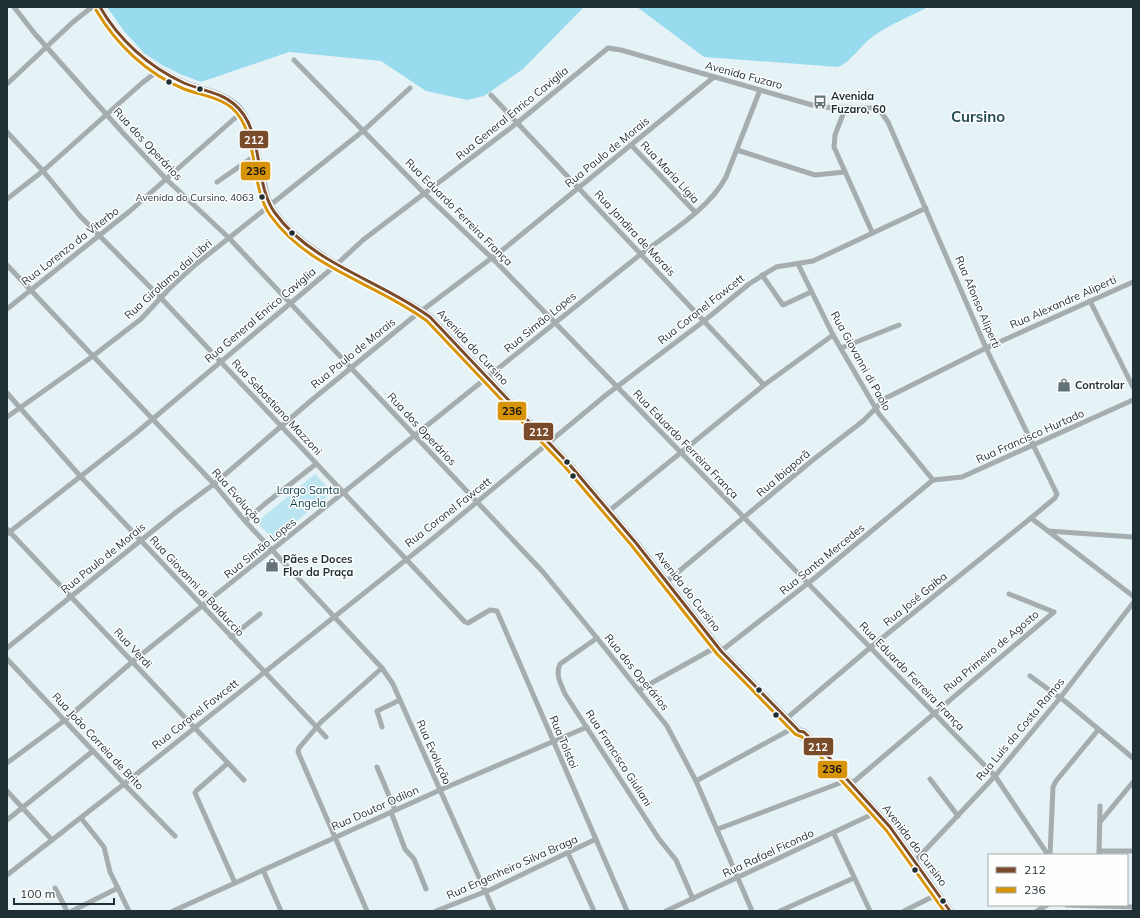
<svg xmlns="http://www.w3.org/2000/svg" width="1140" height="918" font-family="Mulish,sans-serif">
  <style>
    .green { fill: #bbe5f1 }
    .forest { fill: #98dbee }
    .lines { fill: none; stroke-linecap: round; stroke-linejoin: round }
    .street { stroke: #a5adaf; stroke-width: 5 }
    .secondary { stroke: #aeb6ba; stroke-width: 7 }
    .bus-1-casing { stroke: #fefefe; stroke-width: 6 }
    .bus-2-casing { stroke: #fefefe; stroke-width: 6 }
    .bus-1 { stroke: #7a4b2a; stroke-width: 3 }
    .bus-2 { stroke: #d79408; stroke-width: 3 }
    .bus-dot { fill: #1f2f34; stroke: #fefefe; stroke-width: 1.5 }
    .labels { text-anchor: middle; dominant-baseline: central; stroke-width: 3; stroke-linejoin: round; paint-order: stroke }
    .bus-label { font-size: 10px; fill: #1f2f34; stroke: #fefefe; text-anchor: end }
    .street-label { font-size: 11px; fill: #1f2f34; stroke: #fefefe }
    .poi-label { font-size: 11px; font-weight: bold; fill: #1f2f34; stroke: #fefefe; text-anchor: start }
    .park-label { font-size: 11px; fill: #053b47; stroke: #fefefe }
    .district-label { font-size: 15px; font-weight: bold; fill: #264d57; stroke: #fefefe }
    .line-badge { stroke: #fefefe; stroke-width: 1.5 }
    .badge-label { font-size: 11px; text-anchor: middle; font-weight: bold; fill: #fff }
    .pale-badge-label { font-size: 11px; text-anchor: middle; font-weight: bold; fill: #111 }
  </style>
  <rect width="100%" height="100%" fill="#e5f2f6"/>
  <polygon class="green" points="315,474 332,492 274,540 257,522"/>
  <g class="forest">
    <polygon points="107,7 584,7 523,69 484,96 467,100 426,91 381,61 289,52 201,82 180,74 162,65 144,53 124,31"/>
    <path d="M637,7H928C909,17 888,25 871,38C859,47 852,61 838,67L704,57Z"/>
  </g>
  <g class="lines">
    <g class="street">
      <polyline points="14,7 35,34 123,133 166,179 229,238 447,470 543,572 597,638 667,726 696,781 752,911"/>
      <polyline points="294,60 424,193 497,263 995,776 1048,855"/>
      <polyline points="7,84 73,22 92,7"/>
      <polyline points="491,95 764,385"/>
      <polyline points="845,109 835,135 834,147 872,232"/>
      <polyline points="7,132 43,171 80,216 160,297 465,622 468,623 490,610 497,611 627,911"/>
      <polyline points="632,146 695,212"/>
      <polyline points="737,150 815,175 845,172"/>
      <polyline points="217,182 256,155"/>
      <polyline points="7,199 43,171 142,83 159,70"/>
      <polyline points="798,264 833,335 879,414 933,480"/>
      <polyline points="7,265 214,484 245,521 382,668 393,684 400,700 494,911"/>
      <polyline points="762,275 783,305 811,292"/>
      <polyline points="1090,301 1133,387"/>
      <polyline points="7,309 130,211 235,118"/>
      <polyline points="841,348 899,325"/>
      <polyline points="7,393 81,477 326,737"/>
      <polyline points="7,417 93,356 141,319 169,289 195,265 363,131 410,88"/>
      <polyline points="933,480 962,477 1133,400"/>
      <polyline points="609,511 764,385 833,335"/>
      <polyline points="1031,518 1133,596"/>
      <polyline points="245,521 266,503 316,464"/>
      <polyline points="7,529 244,780"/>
      <polyline points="1048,531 1133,537"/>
      <polyline points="7,534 136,433 336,265 363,240 517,123 608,48 621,50 812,105 832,108 871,108 879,109 888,122 986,348 1057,494 1055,498 1031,518 871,647 787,718"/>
      <polyline points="666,582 814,459 863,421 886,398 986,348 1133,282"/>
      <polyline points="231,637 260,614"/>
      <path d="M597,638L560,664C555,675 561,684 565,694L659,839L676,860L693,899"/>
      <polyline points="7,648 175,513 214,484 313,399 412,318 505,248 714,77"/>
      <polyline points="721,651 816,577 933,480"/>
      <polyline points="7,659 124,784 175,836"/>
      <polyline points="1030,676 1066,702 1133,758"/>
      <polyline points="639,690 718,646"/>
      <polyline points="382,727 377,711 400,700"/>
      <path d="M7,763L65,720L132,662L641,254C670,232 709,209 726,177L760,90"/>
      <polyline points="228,763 196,791 195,793 235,883"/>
      <polyline points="377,767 395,810"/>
      <polyline points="930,779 958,816"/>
      <polyline points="696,781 795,727"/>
      <polyline points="851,784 1054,612 1009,594"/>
      <polyline points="7,791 52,840"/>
      <polyline points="391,812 405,849 414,859 426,889"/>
      <polyline points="81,818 104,847 110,872 129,911"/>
      <polyline points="7,820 93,751"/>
      <polyline points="1100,822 1133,782"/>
      <polyline points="718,829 848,780"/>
      <polyline points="834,834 870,911"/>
      <polyline points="1099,851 1133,851"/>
      <polyline points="568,853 594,911"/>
      <polyline points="1050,855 1053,787 1056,781 1098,730"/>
      <polyline points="1099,855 1100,806"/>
      <polyline points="915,861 995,776 1060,698 1133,603"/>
      <polyline points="263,870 281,911"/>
      <polyline points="7,875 124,784 436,536 606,395 704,321 749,284 776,267 813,261 926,208"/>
      <polyline points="55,888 67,911"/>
      <polyline points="1067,905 1133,907"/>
      <polyline points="72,911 118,888"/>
      <polyline points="173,911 440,790 587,727"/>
      <polyline points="367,911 298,752 299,748 321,722 382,668"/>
      <polyline points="436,911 492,889 596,839"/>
      <polyline points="666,911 877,812"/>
      <polyline points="780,911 854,878"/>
      <polyline points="904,911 938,894"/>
      <polyline points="1037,911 1047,905"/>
    </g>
    <g class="secondary">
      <path d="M100,7C116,39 152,69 184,83C200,90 220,92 235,104C256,120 259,177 269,203C272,210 278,217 283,223C307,250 350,273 383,290C399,298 416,306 430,317L569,464L636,543L721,651L799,731L800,735L840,775L844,776"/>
      <polyline points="799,731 804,732 819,748"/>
      <polyline points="843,772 844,776 890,827 950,911"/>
    </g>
    <g class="bus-1-casing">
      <path id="bus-1" d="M100,7C119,40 149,67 184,83C200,90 220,92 234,104C265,129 253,183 275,213C313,265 380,280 430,317L569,464L636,543L721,651L799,731L804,732L843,772L844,776L890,827L950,911"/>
    </g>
    <g class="bus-2-casing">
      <path id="bus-2" d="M96,10C116,44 147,74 184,89C200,95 219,97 232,108C260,133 249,185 270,215C308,269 376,283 427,321L565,467L632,546L717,654L795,734L802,737L838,775L840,779L886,830L944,911"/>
    </g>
    <use href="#bus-1" class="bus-1"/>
    <use href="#bus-2" class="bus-2"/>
  </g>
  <defs>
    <g id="bus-bare" transform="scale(1.08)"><path d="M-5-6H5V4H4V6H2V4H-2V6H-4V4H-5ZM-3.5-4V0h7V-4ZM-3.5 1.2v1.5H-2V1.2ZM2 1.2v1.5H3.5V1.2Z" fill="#647378" stroke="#fefefe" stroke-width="2.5" paint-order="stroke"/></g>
    <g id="shop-bare" transform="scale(1.08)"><path d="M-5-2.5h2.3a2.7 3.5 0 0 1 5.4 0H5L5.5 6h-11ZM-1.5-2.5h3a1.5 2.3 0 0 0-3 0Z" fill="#647378" stroke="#fefefe" stroke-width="2.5" paint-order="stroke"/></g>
  </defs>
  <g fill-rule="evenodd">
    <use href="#bus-bare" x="820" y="102"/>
    <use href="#shop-bare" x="1064" y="385"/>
    <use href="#shop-bare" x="272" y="565"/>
  </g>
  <g class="bus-dot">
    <circle cx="169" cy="82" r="3.5"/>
    <circle cx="200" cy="89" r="3.5"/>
    <circle cx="262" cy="197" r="3.5"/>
    <circle cx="292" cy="233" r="3.5"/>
    <circle cx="567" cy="462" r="3.5"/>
    <circle cx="573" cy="476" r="3.5"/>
    <circle cx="759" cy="690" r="3.5"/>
    <circle cx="776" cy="715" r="3.5"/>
    <circle cx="915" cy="870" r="3.5"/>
    <circle cx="943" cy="901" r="3.5"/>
  </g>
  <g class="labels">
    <g class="bus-label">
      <text x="254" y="197">Avenida do Cursino, 4063</text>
    </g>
    <g class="street-label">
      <text transform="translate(744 75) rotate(15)">Avenida Fuzaro</text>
      <text transform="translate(512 113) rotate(-39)">Rua General Enrico Caviglia</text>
      <text transform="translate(148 144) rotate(47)">Rua dos Operários</text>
      <text transform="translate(607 152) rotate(-39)">Rua Paulo de Morais</text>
      <text transform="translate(670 172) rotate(47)">Rua Maria Lígia</text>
      <text transform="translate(459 212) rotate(45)">Rua Eduardo Ferreira França</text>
      <text transform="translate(635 233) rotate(47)">Rua Jandira de Morais</text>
      <text transform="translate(70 246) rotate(-38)">Rua Lorenzo da Viterbo</text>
      <text transform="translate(168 279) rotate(-42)">Rua Girolamo dai Libri</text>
      <text transform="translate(978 302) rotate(67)">Rua Afonso Aliperti</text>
      <text transform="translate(1063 302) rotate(-24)">Rua Alexandre Aliperti</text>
      <text transform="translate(701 309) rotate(-38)">Rua Coronel Fawcett</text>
      <text transform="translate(260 315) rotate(-40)">Rua General Enrico Caviglia</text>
      <text transform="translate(540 322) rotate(-39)">Rua Simão Lopes</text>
      <text transform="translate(473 347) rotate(47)">Avenida do Cursino</text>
      <text transform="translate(353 353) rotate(-39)">Rua Paulo de Morais</text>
      <text transform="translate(861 361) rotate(61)">Rua Giovanni di Paolo</text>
      <text transform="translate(277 407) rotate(47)">Rua Sebastiano Mazzoni</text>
      <text transform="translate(422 429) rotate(47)">Rua dos Operários</text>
      <text transform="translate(1030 436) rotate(-24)">Rua Francisco Hurtado</text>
      <text transform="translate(686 444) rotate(46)">Rua Eduardo Ferreira França</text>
      <text transform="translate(783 473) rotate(-40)">Rua Ibiaporã</text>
      <text transform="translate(237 496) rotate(49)">Rua Evolução</text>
      <text transform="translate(448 512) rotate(-38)">Rua Coronel Fawcett</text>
      <text transform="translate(260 548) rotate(-39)">Rua Simão Lopes</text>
      <text transform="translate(103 558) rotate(-39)">Rua Paulo de Morais</text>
      <text transform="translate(822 559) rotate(-39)">Rua Santa Mercedes</text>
      <text transform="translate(197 586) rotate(47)">Rua Giovanni di Balduccio</text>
      <text transform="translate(688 591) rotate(52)">Avenida do Cursino</text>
      <text transform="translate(915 599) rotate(-39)">Rua José Gaiba</text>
      <text transform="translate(133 648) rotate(47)">Rua Verdi</text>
      <text transform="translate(991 651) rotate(-40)">Rua Primeiro de Agosto</text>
      <text transform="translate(637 672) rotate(51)">Rua dos Operários</text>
      <text transform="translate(912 676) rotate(46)">Rua Eduardo Ferreira França</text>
      <text transform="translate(195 714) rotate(-38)">Rua Coronel Fawcett</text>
      <text transform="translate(1020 729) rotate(-50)">Rua Luis da Costa Ramos</text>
      <text transform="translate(98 741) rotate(47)">Rua João Correia de Brito</text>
      <text transform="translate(564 742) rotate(67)">Rua Tolstoi</text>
      <text transform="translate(434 752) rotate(66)">Rua Evolução</text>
      <text transform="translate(619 758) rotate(57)">Rua Francisco Giuliani</text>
      <text transform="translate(375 808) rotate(-24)">Rua Doutor Odilon</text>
      <text transform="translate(915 845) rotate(53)">Avenida do Cursino</text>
      <text transform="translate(768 853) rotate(-25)">Rua Rafael Ficondo</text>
      <text transform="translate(512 867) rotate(-24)">Rua Engenheiro Silva Braga</text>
    </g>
    <g class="poi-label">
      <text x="831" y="96">Avenida<tspan x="831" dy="13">Fuzaro, 60</tspan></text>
      <text x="1075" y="385">Controlar</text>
      <text x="283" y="559">Pães e Doces<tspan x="283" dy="13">Flor da Praça</tspan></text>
    </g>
    <g class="park-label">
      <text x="308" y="490">Largo Santa<tspan x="308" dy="13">Ângela</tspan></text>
    </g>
    <g class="district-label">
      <text x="978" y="116">Cursino</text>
    </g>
  </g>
  <g class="line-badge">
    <rect x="239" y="130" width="30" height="19" rx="4" fill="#7a4b2a"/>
    <rect x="240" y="161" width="31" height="20" rx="4" fill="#d79408"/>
    <rect x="497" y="401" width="30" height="20" rx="4" fill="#d79408"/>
    <rect x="523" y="422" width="31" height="19" rx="4" fill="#7a4b2a"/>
    <rect x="803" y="737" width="31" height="19" rx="4" fill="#7a4b2a"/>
    <rect x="817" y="760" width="31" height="19" rx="4" fill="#d79408"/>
  </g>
  <g class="badge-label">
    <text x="254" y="144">212</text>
    <text x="539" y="436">212</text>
    <text x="818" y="751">212</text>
  </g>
  <g class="pale-badge-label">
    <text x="256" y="175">236</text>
    <text x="512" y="415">236</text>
    <text x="832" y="773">236</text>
  </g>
  <rect width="1140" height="918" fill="none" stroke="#1f2f34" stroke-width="16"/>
  <rect x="988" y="854" width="140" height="52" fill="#fefefe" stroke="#a5abad"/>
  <rect x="996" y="867" width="20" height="6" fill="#7a4b2a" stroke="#a5abad"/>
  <text x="1024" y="874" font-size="12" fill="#1f2f34">212</text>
  <rect x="996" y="887" width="20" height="6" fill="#d79408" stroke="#a5abad"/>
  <text x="1024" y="894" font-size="12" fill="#1f2f34">236</text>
  <path d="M14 898v6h100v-6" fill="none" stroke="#1f2f34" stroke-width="2"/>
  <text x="20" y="898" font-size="12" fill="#1f2f34" stroke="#fefefe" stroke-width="3" paint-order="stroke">100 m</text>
</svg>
